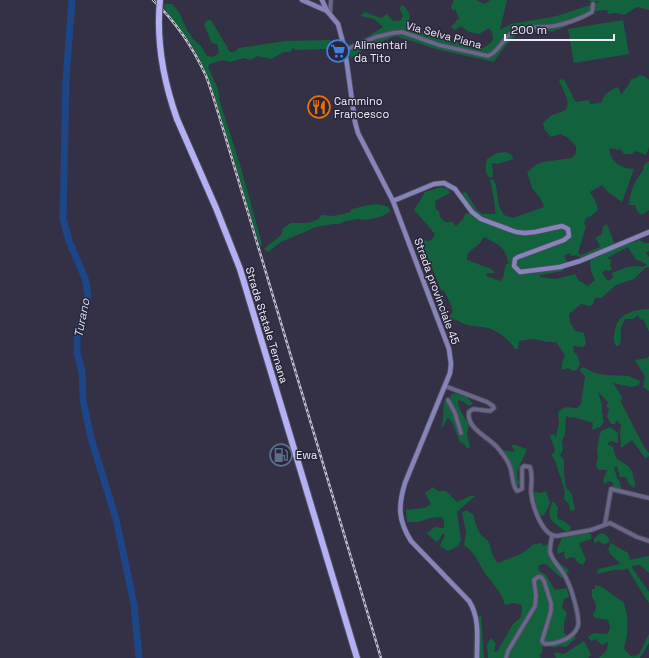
<svg xmlns="http://www.w3.org/2000/svg" width="649" height="658" font-family="'Space Grotesk',sans-serif">
  <style>
    .green { fill: #13623e; fill-rule: evenodd }
    .lines { fill: none; stroke-linecap: round; stroke-linejoin: round }
    .river { stroke: #1c4687; stroke-width: 7 }
    .street-casing { stroke: #524e62; stroke-width: 5.5 }
    .secondary-casing { stroke: #524e62; stroke-width: 6 }
    .highway-casing { stroke: #524e62; stroke-width: 8 }
    .street { stroke: #69688a; stroke-width: 3.5 }
    .secondary { stroke: #8784ba; stroke-width: 4.5 }
    .highway { stroke: #b3b0f3; stroke-width: 6 }
    .rail-casing { stroke: #c0becd; stroke-width: 2.5 }
    .rail { stroke: #2a263a; stroke-width: 1; stroke-dasharray: 3; stroke-linecap: butt }
    .highway-bridge-casing { stroke: #524e62; stroke-width: 8; stroke-linecap: butt }
    .highway-bridge { stroke: #b3b0f3; stroke-width: 6 }
    .labels { text-anchor: middle; dominant-baseline: central; stroke-width: 3; stroke-linejoin: round; paint-order: stroke }
    .street-label { font-size: 11px; fill: #edebf9; stroke: #2a263a }
    .poi-label { font-size: 11px; fill: #edebf9; stroke: #2a263a; text-anchor: start }
    .water-label { font-size: 12px; font-style: italic; fill: #d2def1; stroke: #2a263a }
  </style>
  <rect width="100%" height="100%" fill="#343045"/>
  <g class="green">
    <path d="M454,0H476L485,4L490,0H507L500,30L511,24L557,16L587,6H590L592,10L591,15L583,19L552,32C542,29 540,31 531,33C529,33 527,32 525,32C511,35 501,52 494,62L439,50L396,36L381,42H377L351,58L348,54L347,46L369,36L383,27L374,19L361,16L364,12L381,18L387,14L393,21H400L403,16L400,10L401,5C407,7 409,12 410,18L407,23L408,26L451,41L483,48L488,45L493,40L492,31L489,28L479,34L469,32L461,26L455,30L451,27L459,18L455,9L453,11L451,7Z"/>
    <polygon points="588,0 649,0 649,10 637,7 624,15 616,13 608,14 607,10 595,11 594,4 599,2 598,1 593,2"/>
    <polygon points="165,4 172,4 179,12 187,30 193,39 201,46 207,56 213,57 219,53 217,44 212,43 204,25 207,20 211,20 230,52 234,52 239,48 285,41 330,40 336,43 335,44 331,45 326,49 296,50 293,48 290,52 284,52 271,59 257,56 251,60 244,58 230,62 222,60 210,64 208,67 218,89 220,102 242,171 262,244 260,246 213,91 204,68 192,45 167,12 164,7"/>
    <polygon points="623,20 629,54 574,63 568,29"/>
    <path d="M640,75L644,76L649,80V147L646,155L636,151L631,154H624L620,149L617,150L612,148L609,149C612,163 620,168 634,169L622,202L608,192L602,185L590,192L596,202L598,210L591,216L586,218L584,224L586,226L578,253L581,255L600,247L598,242L595,238L602,234L603,226L607,224L616,248L640,240L645,243H649V251L646,253L649,257V267L645,268L634,279L616,285L601,298H595L593,304L590,306L581,304L569,314L570,322L575,331L584,333L586,344L584,347L573,346L574,352L577,355L580,364L577,370L573,371L568,368L562,370V363L565,355L556,342H547L534,339L519,341L518,349H515C510,340 498,331 488,328C482,326 474,327 467,325C455,320 457,318 443,321L442,316H450L453,311L450,302L444,291L441,290L421,240L430,241L435,235L431,229L414,210L425,192L441,187L448,189L450,193L435,201L436,209L439,211L440,217L445,222H452L456,226L463,219L465,214L474,211L462,193L466,192L477,210L482,214H495C496,206 492,190 490,180L493,179L496,185L499,206L504,215L513,218L544,207L542,201L532,188L527,172L537,164L543,162L572,158L576,153V146L567,137L560,134L551,137L544,129L543,123L552,115L566,110C571,99 562,90 559,80L564,79L575,101L577,102L589,100L590,104L601,103C604,94 609,91 617,87L619,89L621,95L629,84L631,79L636,78ZM484,237C496,243 506,247 508,262L510,263L506,264L503,278L500,281L486,276L487,273H495L491,269L467,260C467,250 473,250 478,245C481,243 482,239 484,237ZM628,247L636,260L641,261L647,265L642,267C631,264 623,269 612,273L613,278L608,281L602,273L605,270L609,271L612,269L610,265L611,260L607,258ZM570,253L571,256L576,255L581,258L584,263L590,260L591,271L595,280L588,286L578,280L575,274L556,279L540,277V275L563,271L567,262L564,256Z"/>
    <path d="M506,152L512,155L513,159L498,164L492,163L493,176L490,178C484,173 486,166 487,159L497,153Z"/>
    <path d="M649,161V210L642,215L637,211L635,205H629C630,196 632,187 637,179C641,173 643,173 644,165Z"/>
    <polygon points="378,204 389,207 390,212 380,217 366,220 357,219 346,221 339,224 333,224 316,227 281,242 268,252 264,249 281,235 283,228 291,223 308,223 317,220 322,215 334,216 350,212 352,209 369,205"/>
    <path d="M649,309V332L643,319L640,320L638,315L633,319H625C624,322 622,325 621,328C620,334 622,341 619,346H616C613,341 614,336 615,330C618,313 634,310 649,309Z"/>
    <polygon points="649,356 649,391 643,387 645,377 635,360 647,358"/>
    <path d="M583,367L595,373L606,375L629,376L640,381L639,385L631,387L613,383L622,397L621,402L644,447L649,453V456L645,458L632,440L621,448L620,433L621,425L617,420L615,424H611L607,416L609,410L606,405L609,403L598,392L602,405V412L604,422L600,427L592,430L593,423L573,417L569,418L566,416L565,435L562,440L563,450L560,455L564,461V474L566,488C574,493 572,501 575,509L573,511L570,510L569,504L564,499L565,492L561,478L559,473L556,463L551,454L554,453L555,450L550,436L553,434L556,437L559,423L558,412L566,407L577,408L581,404L585,376L579,370Z"/>
    <path d="M455,393L467,397L473,404L469,406L464,402L458,400C458,411 464,415 469,425L467,434L470,447L467,449L464,444L460,442L452,422L448,417L443,427H441L443,420L444,401H450L451,395Z"/>
    <polygon points="610,427 618,433 618,443 611,441 607,444 613,447 616,458 628,466 632,471 635,484 634,488 629,484 626,477 620,477 617,466 614,468 617,478 620,482 621,488 613,492 612,486 614,483 609,481 604,484 603,481 607,470 598,470 596,464 598,457 597,450 599,438 601,431"/>
    <path d="M511,445H516L527,449C524,460 512,472 520,483L519,485L516,484L511,465L502,450L515,452Z"/>
    <polygon points="433,487 438,491 446,491 457,502 470,496 475,496 457,512 461,540 458,546 448,551 440,546 445,534 442,534 440,539 436,542 427,533 435,527 444,528 444,520 441,517 430,518 419,522 407,522 406,510 424,508 431,504 425,493"/>
    <path d="M546,491L550,503C549,506 545,514 543,516L539,514L533,494L535,492L541,493Z"/>
    <path d="M553,501L558,507L557,515L558,519L564,521L571,527L569,531H565C551,521 545,518 553,501Z"/>
    <path d="M466,510L473,514C475,522 477,530 482,536C484,538 488,540 489,543C492,551 491,555 498,563L523,553L534,544L541,543L544,546L548,544V552C556,558 560,565 568,569L569,572L561,578L546,564L539,565L538,570L546,575L555,590L567,588L569,597L564,599L562,607L567,613L564,623V633L570,637L573,635L576,638L566,647L559,646L554,648L549,645L542,647V653L539,656L541,658H488L487,644L491,638L496,644L494,651L497,652L513,624L521,617L522,605L514,603L505,605C500,590 496,588 487,576C479,565 476,553 464,545L466,532L462,513Z"/>
    <polygon points="583,533 591,534 591,539 579,543 586,560 583,565 578,563 574,557 568,558 566,560 564,555 565,551 558,554 557,549 562,538"/>
    <polygon points="603,533 607,536 610,541 604,545 599,541 594,543 594,539 598,535"/>
    <path d="M611,543L628,553L630,560L649,556V573L640,565L631,566L649,592V603C641,592 635,580 627,568C622,571 619,569 614,570C608,571 603,573 597,574L598,569L620,564C616,558 611,557 608,549Z"/>
    <path d="M595,585L602,587L624,603L627,615V636L624,648L626,651L632,657L639,654L649,634V643L640,658H599L607,650L608,642L602,645L596,639L591,641L588,637L593,633L608,634L610,627L608,620L595,618L593,615C597,607 597,604 592,597V589H595Z"/>
    <polygon points="481,615 484,658 473,658 474,620"/>
    <polygon points="584,641 591,655 588,658 556,658 554,652 564,654"/>
  </g>
  <g class="lines">
    <polyline class="river" points="72,0 66,79 63,219 69,241 85,278 88,296 77,337 77,353 82,371 83,400 91,438 116,519 134,604 139,658"/>
    <g class="street-casing">
      <g id="street">
        <polyline points="330,13 331,0"/>
        <path d="M345,50L376,37L393,33L402,32L439,45L488,56C499,52 502,39 512,33C524,26 541,28 554,26C566,24 582,18 592,12L593,4"/>
        <path d="M445,386L487,402L493,406L494,408L490,411L473,409L469,412C466,428 488,437 497,447C502,453 508,460 510,467C513,475 512,485 517,491L522,489V468L524,466L530,467C533,475 531,484 531,492C532,505 542,536 557,536L591,530L610,523L637,537L649,541"/>
        <polyline points="448,400 455,413 461,433"/>
        <polyline points="605,524 611,489 649,498"/>
        <path d="M506,658L508,651L535,606L536,596L534,580L538,577H541L544,581L551,603V611L542,641L545,644C556,644 574,639 578,626C580,616 571,587 566,578C562,569 552,561 550,552C550,547 551,541 552,536"/>
      </g>
    </g>
    <g class="secondary-casing">
      <g id="secondary">
        <path d="M302,0L327,11L338,24L345,50L355,122L358,133L393,201L449,349L451,364L450,373L405,483C398,506 398,520 411,541L469,601C480,618 477,638 477,658"/>
        <polyline points="322,0 327,11"/>
        <polyline points="393,201 434,184 444,183 455,189 472,212 481,219 516,232 525,233 535,232 562,226 568,229 569,236 564,240 518,257 515,259 514,266 520,272 560,267 580,261 649,232"/>
      </g>
    </g>
    <g class="highway-casing">
      <polyline id="highway" points="177,119 216,208 240,269 357,658"/>
    </g>
    <use href="#street" class="street"/>
    <use href="#secondary" class="secondary"/>
    <use href="#highway" class="highway"/>
    <g class="rail-casing">
      <path id="rail" d="M153,0C176,22 193,47 206,76C213,94 218,113 224,132L381,658"/>
    </g>
    <use href="#rail" class="rail"/>
    <g class="highway-bridge-casing">
      <path id="highway-bridge" d="M160,0C156,41 163,80 177,119"/>
    </g>
    <use href="#highway-bridge" class="highway-bridge"/>
  </g>
  <defs>
    <g id="supermarket-ring" transform="scale(1.15)"><circle r="9.5" fill="#2a263a" stroke="#3f7fe0" stroke-width="1.5"/><path d="M-6-5.5h2.5l.6 2H6L4.5 2H-2.5L-4.4-4H-6ZM-1.5 3.2a1.3 1.3 0 1 0 .1 0ZM3 3.2a1.3 1.3 0 1 0 .1 0Z" fill="#3f7fe0"/></g>
    <g id="restaurant-ring" transform="scale(1.15)"><circle r="9.5" fill="#2a263a" stroke="#e8710a" stroke-width="1.5"/><path d="M-5-6h1v4h1v-4h1v4h1v-4h1v5L-1.5 .5V6h-2V.5L-5-1ZM5-6V6H3V1.5H1.5Q1.5-4 5-6Z" fill="#e8710a"/></g>
    <g id="fuel-ring" transform="scale(1.15)"><circle r="9.5" fill="#2a263a" stroke="#5c6f8a" stroke-width="1.5"/><path d="M-5.5-6h7V0h2V4h1.3V-2.5L3-4.5l.8-.8L6-3V5H2.5V1h-1V6h-7ZM-4.2-4.7v3.2H.2V-4.7Z" fill="#5c6f8a"/></g>
  </defs>
  <g fill-rule="evenodd">
    <use href="#supermarket-ring" x="338" y="51"/>
    <use href="#restaurant-ring" x="319" y="107"/>
    <use href="#fuel-ring" x="281" y="455"/>
  </g>
  <g class="labels">
    <g class="street-label">
      <text transform="translate(444 35) rotate(15)">Via Selva Piana</text>
      <text transform="translate(437 291) rotate(70)">Strada provinciale 45</text>
      <text transform="translate(267 325) rotate(73)">Strada Statale Ternana</text>
    </g>
    <g class="poi-label">
      <text x="354" y="45">Alimentari<tspan x="354" dy="13">da Tito</tspan></text>
      <text x="334" y="101">Cammino<tspan x="334" dy="13">Francesco</tspan></text>
      <text x="296" y="455">Ewa</text>
    </g>
    <g class="water-label">
      <text transform="translate(82 318) rotate(-79)">Turano</text>
    </g>
  </g>
  <path d="M505 34v6h109v-6" fill="none" stroke="#edebf9" stroke-width="2"/>
  <text x="511" y="34" font-size="12" fill="#edebf9" stroke="#2a263a" stroke-width="3" paint-order="stroke">200 m</text>
</svg>
